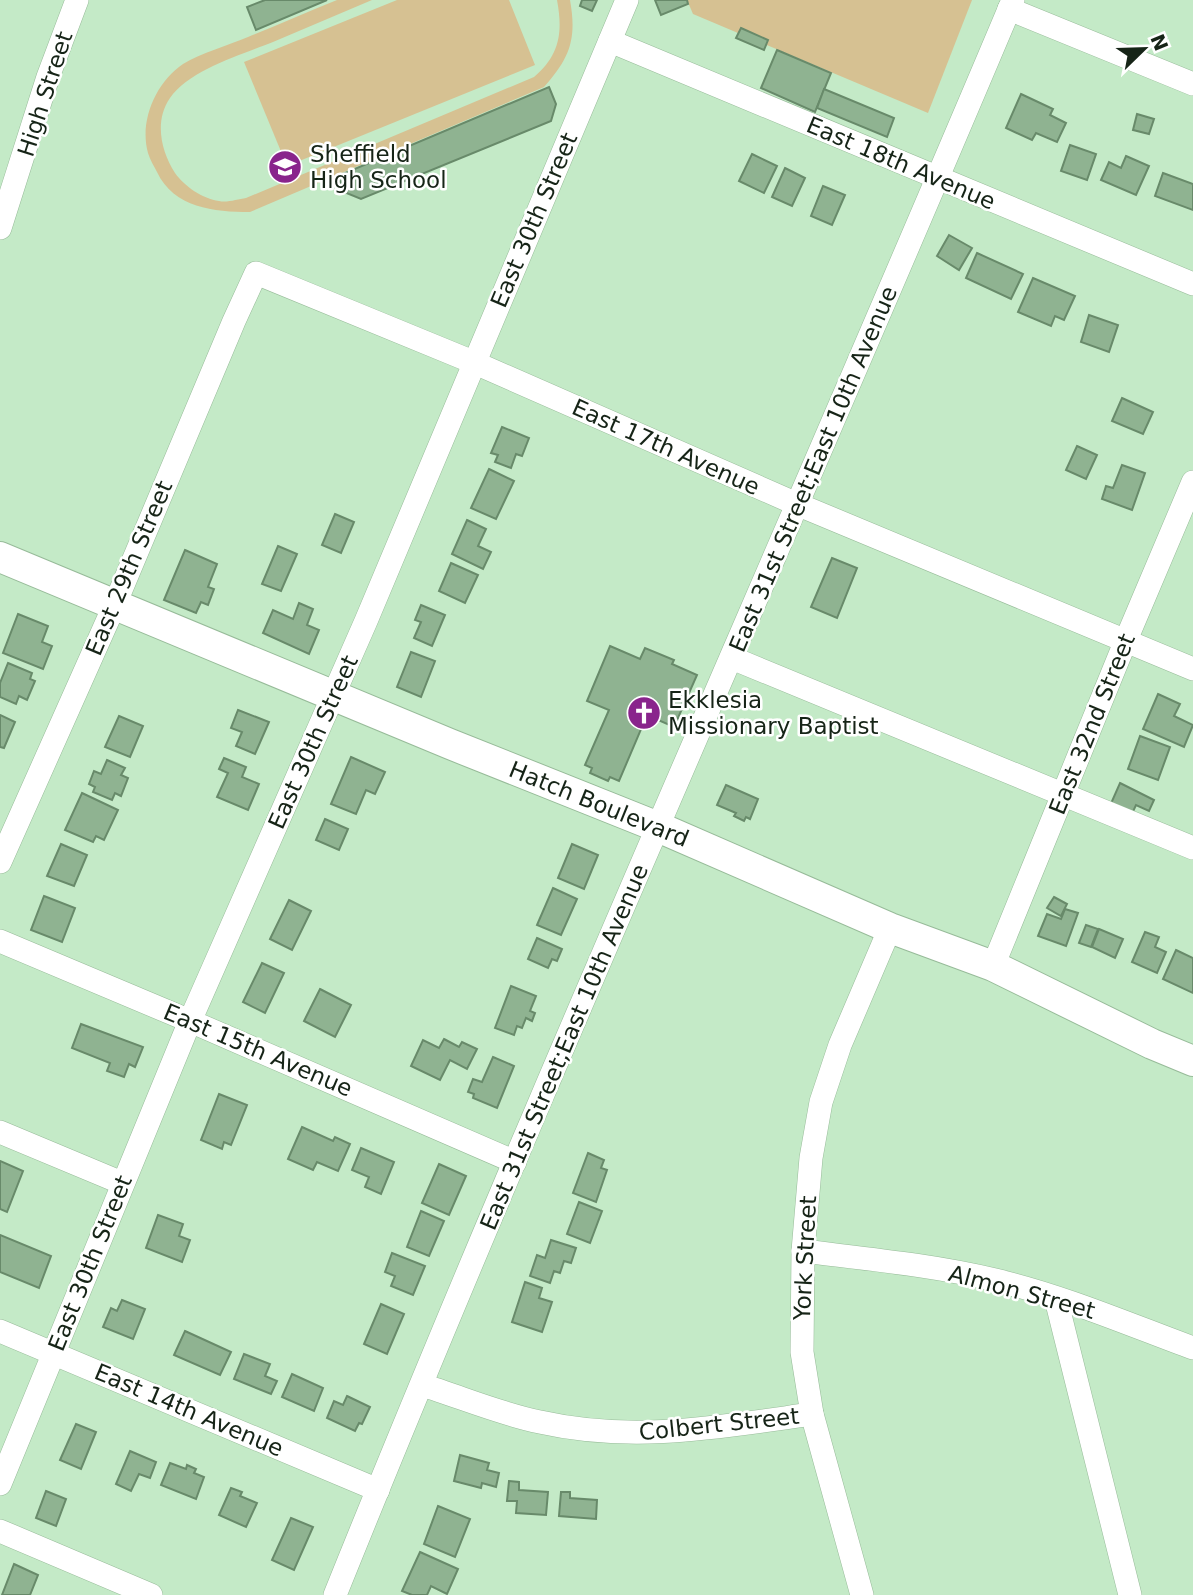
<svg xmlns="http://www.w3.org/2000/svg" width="1193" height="1595" font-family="'DejaVu Sans',sans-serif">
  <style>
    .green { fill: #d6c192 }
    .building { fill: #8fb391; stroke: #688a6a; stroke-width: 2 }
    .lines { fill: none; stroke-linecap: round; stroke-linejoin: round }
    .minor-casing { stroke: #97bb99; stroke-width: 24 }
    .major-casing { stroke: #97bb99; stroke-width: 32 }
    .minor { stroke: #fff; stroke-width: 23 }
    .major { stroke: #fff; stroke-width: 30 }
    .labels { text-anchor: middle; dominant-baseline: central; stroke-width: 5; stroke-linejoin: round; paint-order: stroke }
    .street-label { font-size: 23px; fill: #162417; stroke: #fff }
    .poi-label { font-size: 23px; fill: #162417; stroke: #fff; text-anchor: start }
  </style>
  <rect width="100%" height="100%" fill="#c4eac7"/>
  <g class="green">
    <path d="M337,0H372C339,14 306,28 273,42C243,54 189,70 170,98C154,121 161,151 175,173C184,186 203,199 219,201C227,203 238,199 246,198L534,77C560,55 563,32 557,0H570C577,39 570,58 544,87L250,212C214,212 174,208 157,172C154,166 150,160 148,153C139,121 156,82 183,64C201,53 229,45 248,37C278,25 307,12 337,0Z"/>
    <polygon points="397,0 509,0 535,65 287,166 244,62"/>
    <polygon points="687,0 972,0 928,113 693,14"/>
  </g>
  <g class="building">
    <polygon points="265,0 327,0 256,30 247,7"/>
    <polygon points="582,0 597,0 592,11 580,6"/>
    <polygon points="655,0 687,0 688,4 661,15"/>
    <polygon points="741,28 768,40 764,50 736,38"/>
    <polygon points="777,50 831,73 815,112 761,88"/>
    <polygon points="549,87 556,104 551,121 361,199 344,192 338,176"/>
    <polygon points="824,89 894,118 887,137 817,108"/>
    <polygon points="1021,94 1053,109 1050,115 1066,123 1057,142 1036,133 1032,140 1006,128"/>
    <polygon points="1137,114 1154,119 1149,134 1133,130"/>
    <polygon points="1070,145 1096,154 1087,180 1061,171"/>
    <polygon points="752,154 777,166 764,193 739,181"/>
    <polygon points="1126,156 1149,166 1136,195 1101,180 1109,162 1121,168"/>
    <polygon points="785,168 805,178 792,206 772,197"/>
    <polygon points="1163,173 1193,184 1193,210 1155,196"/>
    <polygon points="823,186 845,195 832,225 811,216"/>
    <polygon points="949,235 972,248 959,270 937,256"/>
    <polygon points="977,253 1023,274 1011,299 966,278"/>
    <polygon points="1033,278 1075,296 1064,320 1055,316 1051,326 1018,312"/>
    <polygon points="1089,315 1118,325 1109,352 1081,342"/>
    <polygon points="1122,398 1153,412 1143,434 1112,421"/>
    <polygon points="502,427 529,438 522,456 516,454 511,468 495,462 498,455 491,453"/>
    <polygon points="1077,446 1097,455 1086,479 1066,470"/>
    <polygon points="1122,465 1145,473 1132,510 1102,499 1106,486 1113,488"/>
    <polygon points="489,469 514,481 496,519 471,508"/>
    <polygon points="335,514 354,522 341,553 322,545"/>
    <polygon points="467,520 486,529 478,546 491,552 483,569 452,554"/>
    <polygon points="278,546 297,554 281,591 262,584"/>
    <polygon points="185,550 217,564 208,587 214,589 208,605 201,602 196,613 164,600"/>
    <polygon points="832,558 857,568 837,618 811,607"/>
    <polygon points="451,563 478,575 465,603 439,591"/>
    <polygon points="299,603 313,609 307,625 319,630 309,654 263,633 273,610 293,619"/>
    <polygon points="421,605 445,615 432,646 414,638 421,622 415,620"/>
    <polygon points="18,614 48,626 42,642 52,646 43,669 3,653"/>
    <polygon points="610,646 640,659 645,648 674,660 672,664 697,675 674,727 647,715 619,781 610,777 608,781 590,773 592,768 585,765 609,710 587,701"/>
    <polygon points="411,652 435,661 421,697 397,687"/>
    <polygon points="8,663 32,673 30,679 35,681 27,700 19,696 16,704 0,697 0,683"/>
    <polygon points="1158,694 1180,704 1174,716 1193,725 1184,747 1143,729"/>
    <polygon points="238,710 269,722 255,754 236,746 242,732 231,728"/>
    <polygon points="0,715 15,722 4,748 0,747"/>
    <polygon points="119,716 143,726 130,757 105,747"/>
    <polygon points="1140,736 1170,747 1158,780 1128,769"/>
    <polygon points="351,757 385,772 375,794 366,790 356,814 331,804"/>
    <polygon points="224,758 246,767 242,777 259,784 248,810 217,797 228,773 219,769"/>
    <polygon points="107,760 125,768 121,775 128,778 121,796 115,793 112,800 93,792 95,787 89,784 94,771 101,774"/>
    <polygon points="1120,783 1154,800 1149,811 1136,805 1130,818 1109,808"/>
    <polygon points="726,785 758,799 750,819 746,817 744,821 734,816 736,813 717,805"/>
    <polygon points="82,793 118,810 104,840 96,836 93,842 65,830"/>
    <polygon points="325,819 348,829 339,850 316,840"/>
    <polygon points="61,844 87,855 74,886 47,876"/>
    <polygon points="572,844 598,855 584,889 558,878"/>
    <polygon points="553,888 577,899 561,935 537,925"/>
    <polygon points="44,896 75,908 62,942 31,930"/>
    <polygon points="1054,897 1067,904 1061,916 1047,908"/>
    <polygon points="289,900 311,911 292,950 270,939"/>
    <polygon points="1065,909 1078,913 1066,946 1038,936 1047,914 1061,919"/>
    <polygon points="1086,925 1098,929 1091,947 1079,943"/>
    <polygon points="1099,929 1123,939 1115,958 1092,947"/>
    <polygon points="1145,932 1159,937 1155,947 1166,952 1157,973 1132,962"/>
    <polygon points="537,938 562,949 557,961 552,959 548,968 528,959"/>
    <polygon points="1176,950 1193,958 1193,993 1163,979"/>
    <polygon points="262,963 284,973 265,1013 243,1002"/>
    <polygon points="511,986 536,996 530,1011 535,1013 532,1021 526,1018 522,1028 517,1026 514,1035 495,1028"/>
    <polygon points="320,989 351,1005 335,1037 304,1021"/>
    <polygon points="81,1024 143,1047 135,1067 129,1064 124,1077 107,1071 110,1063 72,1048"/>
    <polygon points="444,1039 459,1047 462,1042 477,1049 467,1069 450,1060 440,1080 411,1066 423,1040 439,1048"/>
    <polygon points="493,1057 514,1066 497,1108 473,1098 474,1094 468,1092 473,1079 482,1082"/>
    <polygon points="219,1094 247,1105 231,1145 224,1142 222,1149 201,1140"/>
    <polygon points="302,1127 333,1141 335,1137 350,1144 338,1171 317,1162 313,1170 288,1159"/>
    <polygon points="361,1148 394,1162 381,1194 365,1187 369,1177 352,1170"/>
    <polygon points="588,1153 604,1160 601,1168 607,1170 596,1202 573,1193"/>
    <polygon points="0,1161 23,1171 7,1212 0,1209"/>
    <polygon points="439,1164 466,1176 449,1215 422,1203"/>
    <polygon points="579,1202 602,1211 590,1243 567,1234"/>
    <polygon points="421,1211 444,1221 429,1256 407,1247"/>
    <polygon points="158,1215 183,1224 179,1236 190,1240 182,1262 146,1248"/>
    <polygon points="0,1235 51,1256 39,1288 0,1272"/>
    <polygon points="551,1240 576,1248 571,1263 564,1261 560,1273 554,1271 550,1283 530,1276 537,1255 545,1258"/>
    <polygon points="392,1253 425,1266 413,1295 391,1286 395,1276 385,1272"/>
    <polygon points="525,1282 542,1288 539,1298 552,1302 542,1332 512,1322"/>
    <polygon points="122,1300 145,1309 133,1339 103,1327 111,1308 117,1311"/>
    <polygon points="381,1304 404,1314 387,1354 364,1344"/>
    <polygon points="185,1331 231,1352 220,1375 174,1355"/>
    <polygon points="244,1354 270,1364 265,1376 277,1381 271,1394 234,1379"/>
    <polygon points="292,1374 323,1388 314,1411 282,1397"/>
    <polygon points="347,1396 370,1407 362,1424 359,1423 355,1431 327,1418 334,1401 343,1405"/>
    <polygon points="76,1424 96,1432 81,1469 60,1460"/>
    <polygon points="130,1451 156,1462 150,1478 139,1474 131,1491 116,1484"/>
    <polygon points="460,1455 489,1463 487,1470 499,1473 496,1487 482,1483 481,1488 454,1481"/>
    <polygon points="170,1463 186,1469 187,1465 196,1469 194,1473 204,1477 196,1499 161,1485"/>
    <polygon points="509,1481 519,1482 519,1490 548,1492 546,1515 516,1513 517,1501 507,1501"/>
    <polygon points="231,1488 242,1492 240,1496 257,1503 246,1527 219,1515"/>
    <polygon points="46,1491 66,1499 56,1526 36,1518"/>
    <polygon points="561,1492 570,1492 570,1498 597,1500 596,1519 559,1516"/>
    <polygon points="438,1506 470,1519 455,1557 424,1544"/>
    <polygon points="291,1518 313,1527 294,1570 272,1560"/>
    <polygon points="420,1552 458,1569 447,1594 431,1586 427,1595 412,1595 402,1591"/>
    <polygon points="14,1564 38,1575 30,1595 2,1595"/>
  </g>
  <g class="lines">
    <g class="minor-casing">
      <g id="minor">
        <polyline points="1009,9 1193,84"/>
        <polyline points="610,41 1193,284"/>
        <polyline points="0,228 48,77 77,0"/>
        <polyline points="732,658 1193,848"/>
        <polyline points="0,862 115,604 234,321 256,273 473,362 799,505 1193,669"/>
        <polyline points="0,941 190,1021 515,1162"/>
        <polyline points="993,966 1126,640 1193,482"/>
        <polyline points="0,1132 122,1183"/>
        <path d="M803,1251C867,1259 932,1265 995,1280C1063,1296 1128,1324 1193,1348"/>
        <polyline points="1056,1299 1130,1595"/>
        <polyline points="0,1331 378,1490"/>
        <path d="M422,1385C461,1397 500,1414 540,1422C633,1443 719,1427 812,1414"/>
        <polyline points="0,1484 190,1021 366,621 627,0"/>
        <polyline points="0,1531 151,1595"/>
        <path d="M335,1595C551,1059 789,532 1013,0"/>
        <polyline points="862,1595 812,1414 802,1352 803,1251 811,1158 821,1102 840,1045 890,928"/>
      </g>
    </g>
    <g class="major-casing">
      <polyline id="major" points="0,557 450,744 658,827 890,928 993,966 1152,1044 1193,1061"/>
    </g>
    <use href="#minor" class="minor"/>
    <use href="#major" class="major"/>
  </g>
  <defs>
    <g id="school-disc" transform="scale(1.75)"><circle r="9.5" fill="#89248c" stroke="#fff"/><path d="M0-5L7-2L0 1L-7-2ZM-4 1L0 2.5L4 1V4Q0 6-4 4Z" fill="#fff"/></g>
    <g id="church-disc" transform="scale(1.75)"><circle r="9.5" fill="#89248c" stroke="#fff"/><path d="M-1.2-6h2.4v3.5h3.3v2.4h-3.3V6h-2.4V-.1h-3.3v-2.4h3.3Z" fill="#fff"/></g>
  </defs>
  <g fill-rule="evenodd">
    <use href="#school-disc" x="285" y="167"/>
    <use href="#church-disc" x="644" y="713"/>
  </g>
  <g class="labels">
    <g class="street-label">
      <text transform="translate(45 94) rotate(-72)">High Street</text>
      <text transform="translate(901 163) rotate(23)">East 18th Avenue</text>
      <text transform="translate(534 220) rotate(-67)">East 30th Street</text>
      <text transform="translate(666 447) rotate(24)">East 17th Avenue</text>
      <text transform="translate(813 469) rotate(-67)">East 31st Street;East 10th Avenue</text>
      <text transform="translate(129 568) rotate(-67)">East 29th Street</text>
      <text transform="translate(1092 724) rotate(-68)">East 32nd Street</text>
      <text transform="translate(313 742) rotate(-66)">East 30th Street</text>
      <text transform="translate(599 804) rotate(22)">Hatch Boulevard</text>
      <text transform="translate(564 1047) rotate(-67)">East 31st Street;East 10th Avenue</text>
      <text transform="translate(258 1050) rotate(23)">East 15th Avenue</text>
      <text transform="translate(805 1258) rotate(-87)">York Street</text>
      <text transform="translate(90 1263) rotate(-68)">East 30th Street</text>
      <text transform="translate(1022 1292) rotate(15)">Almon Street</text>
      <text transform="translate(189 1410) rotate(23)">East 14th Avenue</text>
      <text transform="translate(719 1424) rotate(-6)">Colbert Street</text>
    </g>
    <g class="poi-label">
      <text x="310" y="154">Sheffield<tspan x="310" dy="26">High School</tspan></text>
      <text x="668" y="700">Ekklesia<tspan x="668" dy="26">Missionary Baptist</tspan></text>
    </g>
  </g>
  <g transform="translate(1144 49) rotate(67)" stroke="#ffffff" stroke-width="5" paint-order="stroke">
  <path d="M0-5L12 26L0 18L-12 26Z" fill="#162417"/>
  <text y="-10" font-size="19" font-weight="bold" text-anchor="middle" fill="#162417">N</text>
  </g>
</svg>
